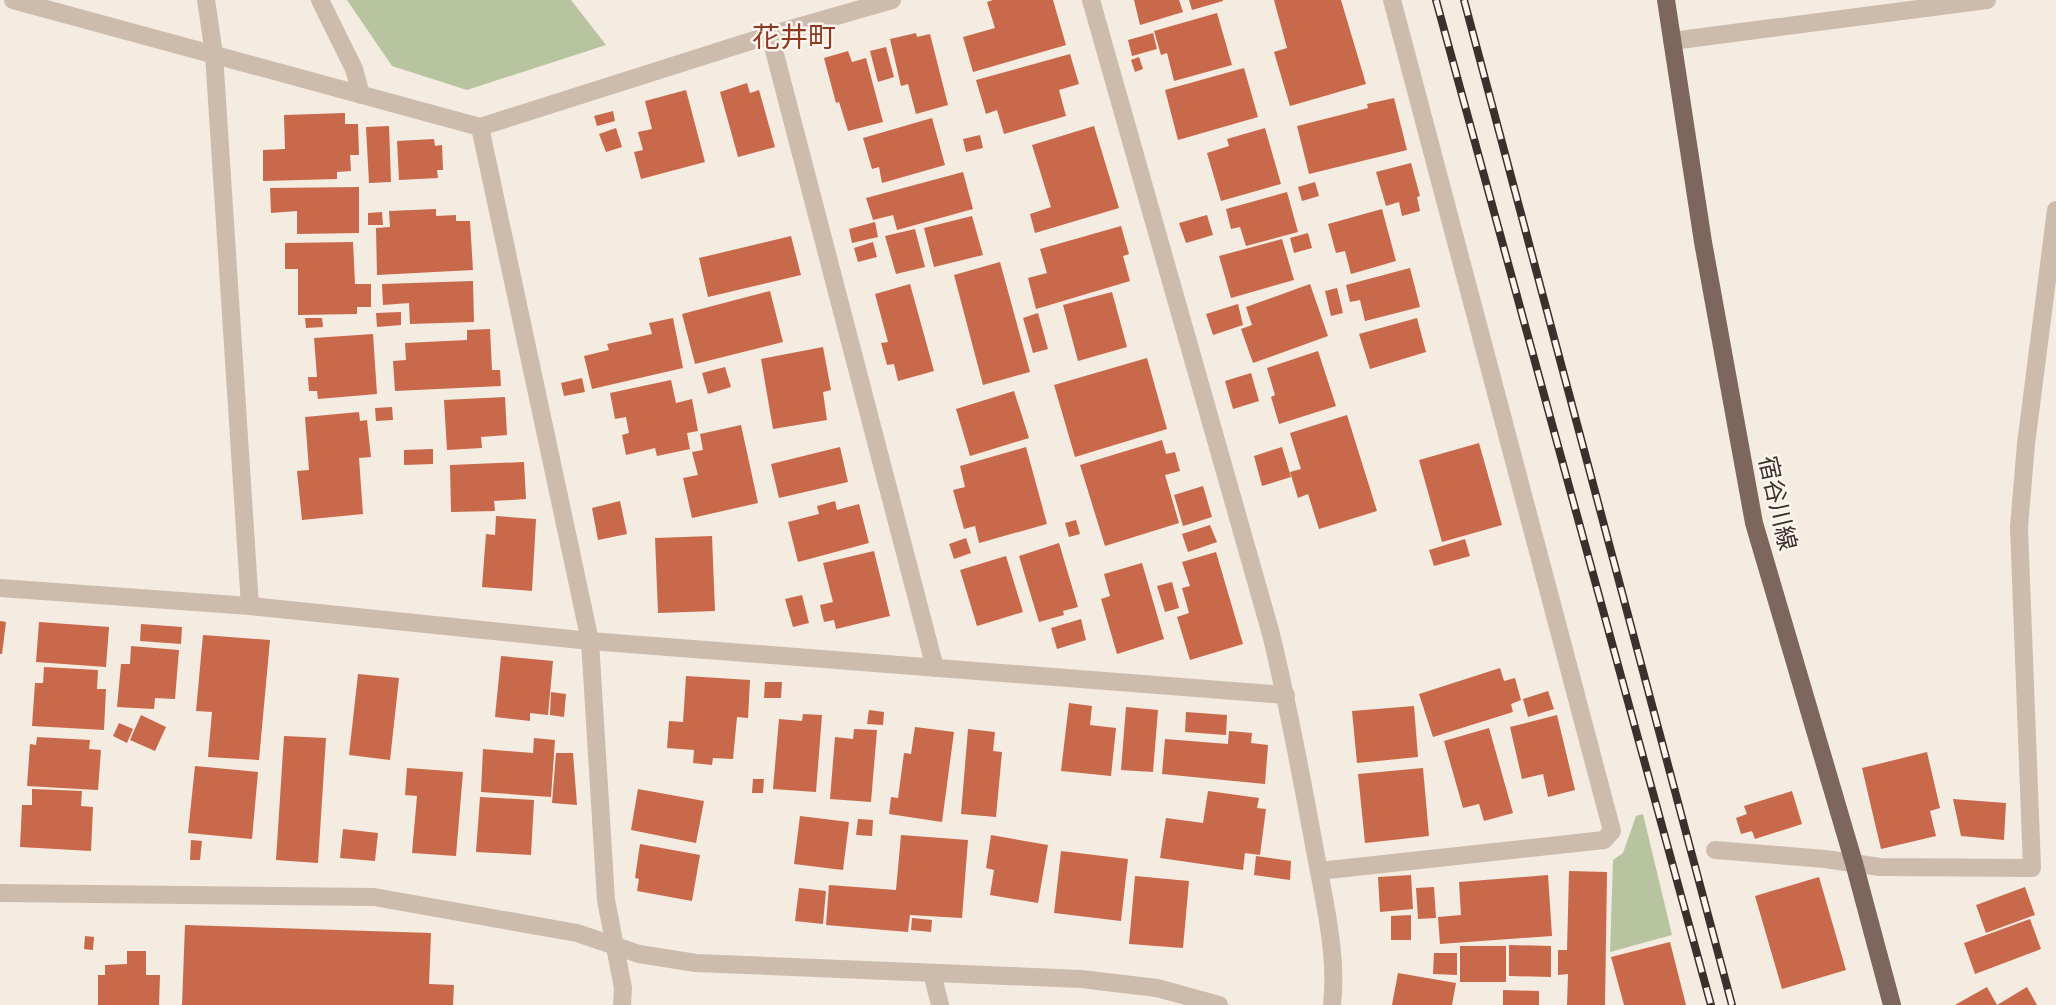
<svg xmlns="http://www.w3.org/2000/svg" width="2056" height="1005" font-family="Ubuntu,'Noto Sans JP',sans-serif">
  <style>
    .green { fill: #b8c4a0 }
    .building { fill: #c8694b }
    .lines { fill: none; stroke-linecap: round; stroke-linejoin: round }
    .minor { stroke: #cdbbac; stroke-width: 18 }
    .major { stroke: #7d675c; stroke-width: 18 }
    .rail-casing { stroke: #3b302b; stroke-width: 8 }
    .rail { stroke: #fbf5ee; stroke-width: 5; stroke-dasharray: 16; stroke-linecap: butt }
    .labels { text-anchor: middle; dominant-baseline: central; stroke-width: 5; stroke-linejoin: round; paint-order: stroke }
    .street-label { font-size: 24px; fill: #3b302b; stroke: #fbf5ee }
    .quarter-label { font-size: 28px; fill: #8c3b22; stroke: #fbf5ee }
  </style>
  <rect width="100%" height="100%" fill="#f4ebe1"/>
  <g class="green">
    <polygon points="347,0 571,0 606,45 467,90 392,66"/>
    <polygon points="1643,814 1672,935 1610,952 1613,860 1623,853 1636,816"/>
  </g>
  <g class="building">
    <polygon points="993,0 1053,0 1066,45 973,72 963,37 995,28 987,2"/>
    <polygon points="1134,0 1179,0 1183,12 1140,25"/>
    <polygon points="1189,0 1223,0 1223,1 1192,10"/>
    <polygon points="1274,0 1341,0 1366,84 1290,106 1274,52 1287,48"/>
    <polygon points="1217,13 1232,65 1174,81 1167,53 1161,55 1154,31"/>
    <polygon points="916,33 917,37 930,34 948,105 916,114 908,84 901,86 890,39"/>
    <polygon points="1153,33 1157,49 1132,56 1128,40"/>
    <polygon points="886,47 894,77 878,82 870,51"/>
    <polygon points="848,51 852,62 866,58 883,122 848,131 839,102 836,103 824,58"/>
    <polygon points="1070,54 1079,84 1059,90 1066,116 1004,134 997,110 986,114 976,80"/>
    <polygon points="1139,57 1143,69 1135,72 1131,60"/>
    <polygon points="1244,68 1258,117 1178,140 1165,90"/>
    <polygon points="747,83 750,93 759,90 775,147 738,157 720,92"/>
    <polygon points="686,90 705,162 641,179 634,152 643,150 638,132 652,129 645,101"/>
    <polygon points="1394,98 1407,150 1309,174 1297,126 1368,108 1367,104"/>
    <polygon points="613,111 615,121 597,126 594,116"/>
    <polygon points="345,113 345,124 358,124 359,155 350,155 351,171 337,172 337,179 263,181 263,150 285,149 284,115"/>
    <polygon points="932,118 945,165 882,183 879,167 872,169 863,138"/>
    <polygon points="389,126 391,182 369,183 366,127"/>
    <polygon points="1094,126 1119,208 1035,233 1030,214 1051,207 1032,145"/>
    <polygon points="616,128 622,147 606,152 599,134"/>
    <polygon points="1265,128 1281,184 1221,201 1207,153 1229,146 1227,139"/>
    <polygon points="980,135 983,148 966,152 963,139"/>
    <polygon points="434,139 435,146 442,145 443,170 437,170 438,178 399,180 397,141"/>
    <polygon points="1411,163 1420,196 1417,197 1420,211 1402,216 1399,202 1386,206 1376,172"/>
    <polygon points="963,172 973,209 897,230 893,215 873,220 866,198"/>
    <polygon points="1315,182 1319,196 1302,201 1298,187"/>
    <polygon points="359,187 359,233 297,234 297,211 271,213 270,188"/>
    <polygon points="1287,192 1298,232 1246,246 1240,227 1231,229 1226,209"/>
    <polygon points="436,209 436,216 456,215 456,221 470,221 473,270 377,275 376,228 390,227 389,211"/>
    <polygon points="1382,209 1396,261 1351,274 1345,251 1336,253 1328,224"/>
    <polygon points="382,212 383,225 368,225 368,213"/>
    <polygon points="1207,215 1213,235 1186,243 1179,223"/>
    <polygon points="972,216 983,255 934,267 924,228"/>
    <polygon points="875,222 878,237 852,243 849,229"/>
    <polygon points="1121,226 1129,254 1123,256 1130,281 1036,309 1028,278 1047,273 1040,249"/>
    <polygon points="915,229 925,267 896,274 885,236"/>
    <polygon points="1308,233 1312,248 1294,253 1290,238"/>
    <polygon points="791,236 801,275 708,297 699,258"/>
    <polygon points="1282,239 1294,280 1231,298 1219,256"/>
    <polygon points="353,242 355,284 371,284 371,307 357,307 357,314 298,315 298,269 285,269 285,243"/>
    <polygon points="873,242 877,257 858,262 854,248"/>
    <polygon points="1000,262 1030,372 983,385 954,275"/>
    <polygon points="1410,268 1420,307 1365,321 1360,300 1350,302 1346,285"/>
    <polygon points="473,281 474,322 410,324 409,303 383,305 382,284"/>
    <polygon points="910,284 934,371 898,381 894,364 887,365 881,343 888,342 875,294"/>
    <polygon points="1310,284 1328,336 1253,363 1241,329 1252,325 1246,307"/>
    <polygon points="1337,288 1343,313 1331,316 1325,291"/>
    <polygon points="770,291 783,342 695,364 682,314"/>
    <polygon points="1112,292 1127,347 1078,361 1063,305"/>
    <polygon points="1238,304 1243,325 1213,335 1206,314"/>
    <polygon points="401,312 401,325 377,327 376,313"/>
    <polygon points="1038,313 1048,349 1033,353 1023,318"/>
    <polygon points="305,318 322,318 323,327 306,328"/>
    <polygon points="673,318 683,368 592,389 584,356 609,350 607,344 652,334 649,323"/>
    <polygon points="1417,318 1426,352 1370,369 1359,334"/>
    <polygon points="490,329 492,370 500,370 501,386 395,391 393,361 406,360 405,343 467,340 467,330"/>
    <polygon points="373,334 377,394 318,399 317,391 309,391 308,377 317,377 314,338"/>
    <polygon points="823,347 831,390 823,392 827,420 773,429 761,359"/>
    <polygon points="1318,351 1336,406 1279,424 1271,397 1275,395 1267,368"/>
    <polygon points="1147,358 1167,429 1075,457 1054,385"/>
    <polygon points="725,367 731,387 708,394 702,373"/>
    <polygon points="1251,373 1259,401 1233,409 1225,381"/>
    <polygon points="582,378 585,392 564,396 561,383"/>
    <polygon points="671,380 676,403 692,399 698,431 687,433 690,449 657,456 655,448 626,455 622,435 629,433 626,417 615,419 610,393"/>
    <polygon points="1014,391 1029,438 970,456 956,409"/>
    <polygon points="505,397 507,435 481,437 482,448 447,450 444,400"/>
    <polygon points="392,407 393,420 376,421 375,408"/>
    <polygon points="359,412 360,421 367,420 371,457 359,458 363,514 302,520 297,471 309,470 305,417"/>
    <polygon points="1347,415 1377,511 1319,529 1308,494 1298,498 1290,472 1301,469 1290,433"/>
    <polygon points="741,425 758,503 692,518 683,478 698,475 692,452 703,450 700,434"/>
    <polygon points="1162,440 1166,454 1175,452 1180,471 1165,475 1179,523 1105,546 1080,465"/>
    <polygon points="1479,443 1502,525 1442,542 1419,460"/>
    <polygon points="840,447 848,482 779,498 771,464"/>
    <polygon points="1026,447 1047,524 979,543 975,526 964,529 953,490 965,487 960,466"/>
    <polygon points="1282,447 1291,477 1262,486 1254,456"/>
    <polygon points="433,449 433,464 404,465 404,450"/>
    <polygon points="524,462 526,499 494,501 495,511 451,512 450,465"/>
    <polygon points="1203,486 1212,517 1183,526 1174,495"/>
    <polygon points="620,501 627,534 598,540 592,508"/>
    <polygon points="835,501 837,510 859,504 869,543 798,562 788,522 819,514 817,506"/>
    <polygon points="496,516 536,519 532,591 482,587 486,534 495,535"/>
    <polygon points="1076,520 1080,534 1069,537 1065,523"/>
    <polygon points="1210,525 1217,542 1188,552 1182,534"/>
    <polygon points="712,536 715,611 658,613 655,538"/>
    <polygon points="966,538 971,553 954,559 949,544"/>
    <polygon points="1465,539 1470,556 1434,566 1429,550"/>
    <polygon points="1059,543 1078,607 1063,611 1064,615 1039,622 1019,556"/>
    <polygon points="874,551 890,616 836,629 834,620 824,622 820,605 833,602 823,563"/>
    <polygon points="1216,552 1243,644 1190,660 1177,617 1189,613 1182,588 1190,586 1182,562"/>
    <polygon points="1006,556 1023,612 977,626 960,570"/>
    <polygon points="1142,563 1164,639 1117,654 1101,599 1110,596 1104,574"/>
    <polygon points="1172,582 1179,608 1165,612 1157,586"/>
    <polygon points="802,595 809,623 793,627 785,599"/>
    <polygon points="1081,619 1086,640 1057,649 1051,628"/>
    <polygon points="0,621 6,622 2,654 0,654"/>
    <polygon points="39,622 109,627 106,667 36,662"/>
    <polygon points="141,624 182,627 181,644 140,641"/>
    <polygon points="203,635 270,640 259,760 208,757 212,712 196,711"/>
    <polygon points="131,646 179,650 175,699 155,698 154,709 117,707 121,664 130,664"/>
    <polygon points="501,656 553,661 548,715 530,713 530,721 495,717"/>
    <polygon points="44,667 98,670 97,689 106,689 104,730 32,726 35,683 43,683"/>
    <polygon points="1500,668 1504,681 1515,678 1521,700 1511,704 1513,712 1433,737 1419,694"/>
    <polygon points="358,674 399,678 390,760 349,755"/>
    <polygon points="686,676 750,680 748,718 737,717 733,759 713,758 712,765 693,763 694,750 667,748 669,721 683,722"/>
    <polygon points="765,682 782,682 781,698 764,698"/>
    <polygon points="1548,691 1554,709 1528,717 1523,699"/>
    <polygon points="551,692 566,694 564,717 550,715"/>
    <polygon points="1069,703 1092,706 1090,725 1116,728 1111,776 1061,771"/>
    <polygon points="1414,706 1418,757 1357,763 1352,711"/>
    <polygon points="1126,707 1158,710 1153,772 1121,770"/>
    <polygon points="869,710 884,712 883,725 867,724"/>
    <polygon points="1186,712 1227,715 1226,735 1185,732"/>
    <polygon points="803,714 822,715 816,792 773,789 779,719 802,721"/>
    <polygon points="141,715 166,727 155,751 130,740"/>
    <polygon points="1557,715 1575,790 1548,797 1543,774 1522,779 1510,727"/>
    <polygon points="119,723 133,729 127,743 113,736"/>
    <polygon points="915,727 954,732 942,822 889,814 891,797 898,798 904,753 911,754"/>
    <polygon points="1489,728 1513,813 1484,821 1479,804 1463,808 1444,741"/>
    <polygon points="854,729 877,730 871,802 830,799 835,737 853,739"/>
    <polygon points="968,729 995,732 993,751 1002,752 996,817 961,814"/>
    <polygon points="1229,731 1252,733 1251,743 1268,745 1265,784 1162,774 1165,739 1228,744"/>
    <polygon points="284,736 326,738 318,863 276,860"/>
    <polygon points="37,737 90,740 89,749 101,750 98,790 27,786 30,744 36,745"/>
    <polygon points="534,738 555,740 551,797 481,792 483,749 533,753"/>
    <polygon points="1927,752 1940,808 1930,811 1936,836 1881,849 1862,768"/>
    <polygon points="556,753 573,753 577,805 552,803"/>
    <polygon points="195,766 258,772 252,839 188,833"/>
    <polygon points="407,768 463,772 456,856 412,853 417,796 405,795"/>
    <polygon points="1423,768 1429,836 1365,843 1358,774"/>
    <polygon points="753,779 764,779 763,793 752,793"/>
    <polygon points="32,789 82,791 81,806 93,807 91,851 20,847 22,805 32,805"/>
    <polygon points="638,789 704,801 696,843 631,830"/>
    <polygon points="1208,791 1259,798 1257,808 1266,809 1260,855 1245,853 1243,870 1160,858 1166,818 1203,823"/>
    <polygon points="1792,791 1802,824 1755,839 1752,831 1741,834 1736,818 1747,814 1744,806"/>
    <polygon points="480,797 534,800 531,855 476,852"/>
    <polygon points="1953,799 2006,803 2004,840 1961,836"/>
    <polygon points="800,816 849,822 843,870 794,864"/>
    <polygon points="858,819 873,820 872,836 856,835"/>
    <polygon points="343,829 378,833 375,861 340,858"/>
    <polygon points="901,835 968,840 962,918 910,915 908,932 826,925 829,885 896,890"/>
    <polygon points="991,835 1048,845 1038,903 990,895 994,870 986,868"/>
    <polygon points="191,840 202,841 200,860 190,860"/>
    <polygon points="640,844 700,855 692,901 637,891 639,879 635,878"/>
    <polygon points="1061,851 1128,859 1121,921 1054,913"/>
    <polygon points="1256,856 1291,861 1290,880 1254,875"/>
    <polygon points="1569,871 1607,872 1605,1005 1567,1005 1568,974 1558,975 1558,950 1567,950"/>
    <polygon points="1411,875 1413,909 1380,912 1378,877"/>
    <polygon points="1548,875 1552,936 1440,944 1438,917 1461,915 1459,882"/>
    <polygon points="1135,876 1189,881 1183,948 1129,944"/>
    <polygon points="1819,877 1846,970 1782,989 1755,896"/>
    <polygon points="1434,887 1436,918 1418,919 1416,888"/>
    <polygon points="2025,887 2035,915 1986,933 1976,905"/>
    <polygon points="799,888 826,891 823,924 795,921"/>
    <polygon points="1411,915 1411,940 1391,940 1391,916"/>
    <polygon points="912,918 932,920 931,932 911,930"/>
    <polygon points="2030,919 2041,949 1975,974 1964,943"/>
    <polygon points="185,925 431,933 429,984 454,985 453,1005 182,1005"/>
    <polygon points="85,936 94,937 93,950 84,949"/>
    <polygon points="1670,942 1686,1005 1624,1005 1611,957"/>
    <polygon points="1509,945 1551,946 1551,977 1509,976"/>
    <rect x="1460" y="946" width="46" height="36"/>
    <polygon points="127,951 146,951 146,975 160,975 159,1005 98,1005 98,975 105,975 105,965 127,964"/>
    <polygon points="1434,953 1457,953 1457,975 1433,974"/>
    <polygon points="1398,973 1456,983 1452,1005 1392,1005"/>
    <polygon points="1987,987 1997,1005 2027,987 2037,1005 1955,1005"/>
    <polygon points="1503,990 1539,991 1539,1005 1503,1005"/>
  </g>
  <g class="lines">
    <g class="minor">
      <polyline points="13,0 480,127 770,35 892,0"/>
      <polyline points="206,0 214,54 250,606"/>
      <polyline points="320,0 354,69 361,95"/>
      <path d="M1091,0L1271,634C1288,704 1301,774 1314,845C1323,895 1338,955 1332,1005"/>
      <polyline points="770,35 935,668"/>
      <polyline points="1672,41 1987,0"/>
      <polyline points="480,127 590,641 606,900 623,988 622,1005"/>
      <polyline points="0,588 250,606 590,641 1286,695"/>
      <polyline points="1715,850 1825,859 1880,867 2032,868 2019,527 2026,444 2056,210"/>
      <polyline points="1319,871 1604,840 1612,831 1392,0"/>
      <polyline points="0,893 374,897 577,933 639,954 696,963 1081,979 1157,988 1219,1005"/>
      <polyline points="932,973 940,1005"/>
    </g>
    <polyline class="major" points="1666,0 1703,242 1754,523 1854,863 1892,1005"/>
    <g class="rail-casing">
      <g id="rail">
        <polyline points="1436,0 1711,1005"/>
        <polyline points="1464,0 1732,1005"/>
      </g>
    </g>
    <use href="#rail" class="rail"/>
  </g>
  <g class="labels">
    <g class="street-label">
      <text transform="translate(1778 503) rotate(77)">宿谷川線</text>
    </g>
    <g class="quarter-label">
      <text x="794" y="36">花井町</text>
    </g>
  </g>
</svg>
